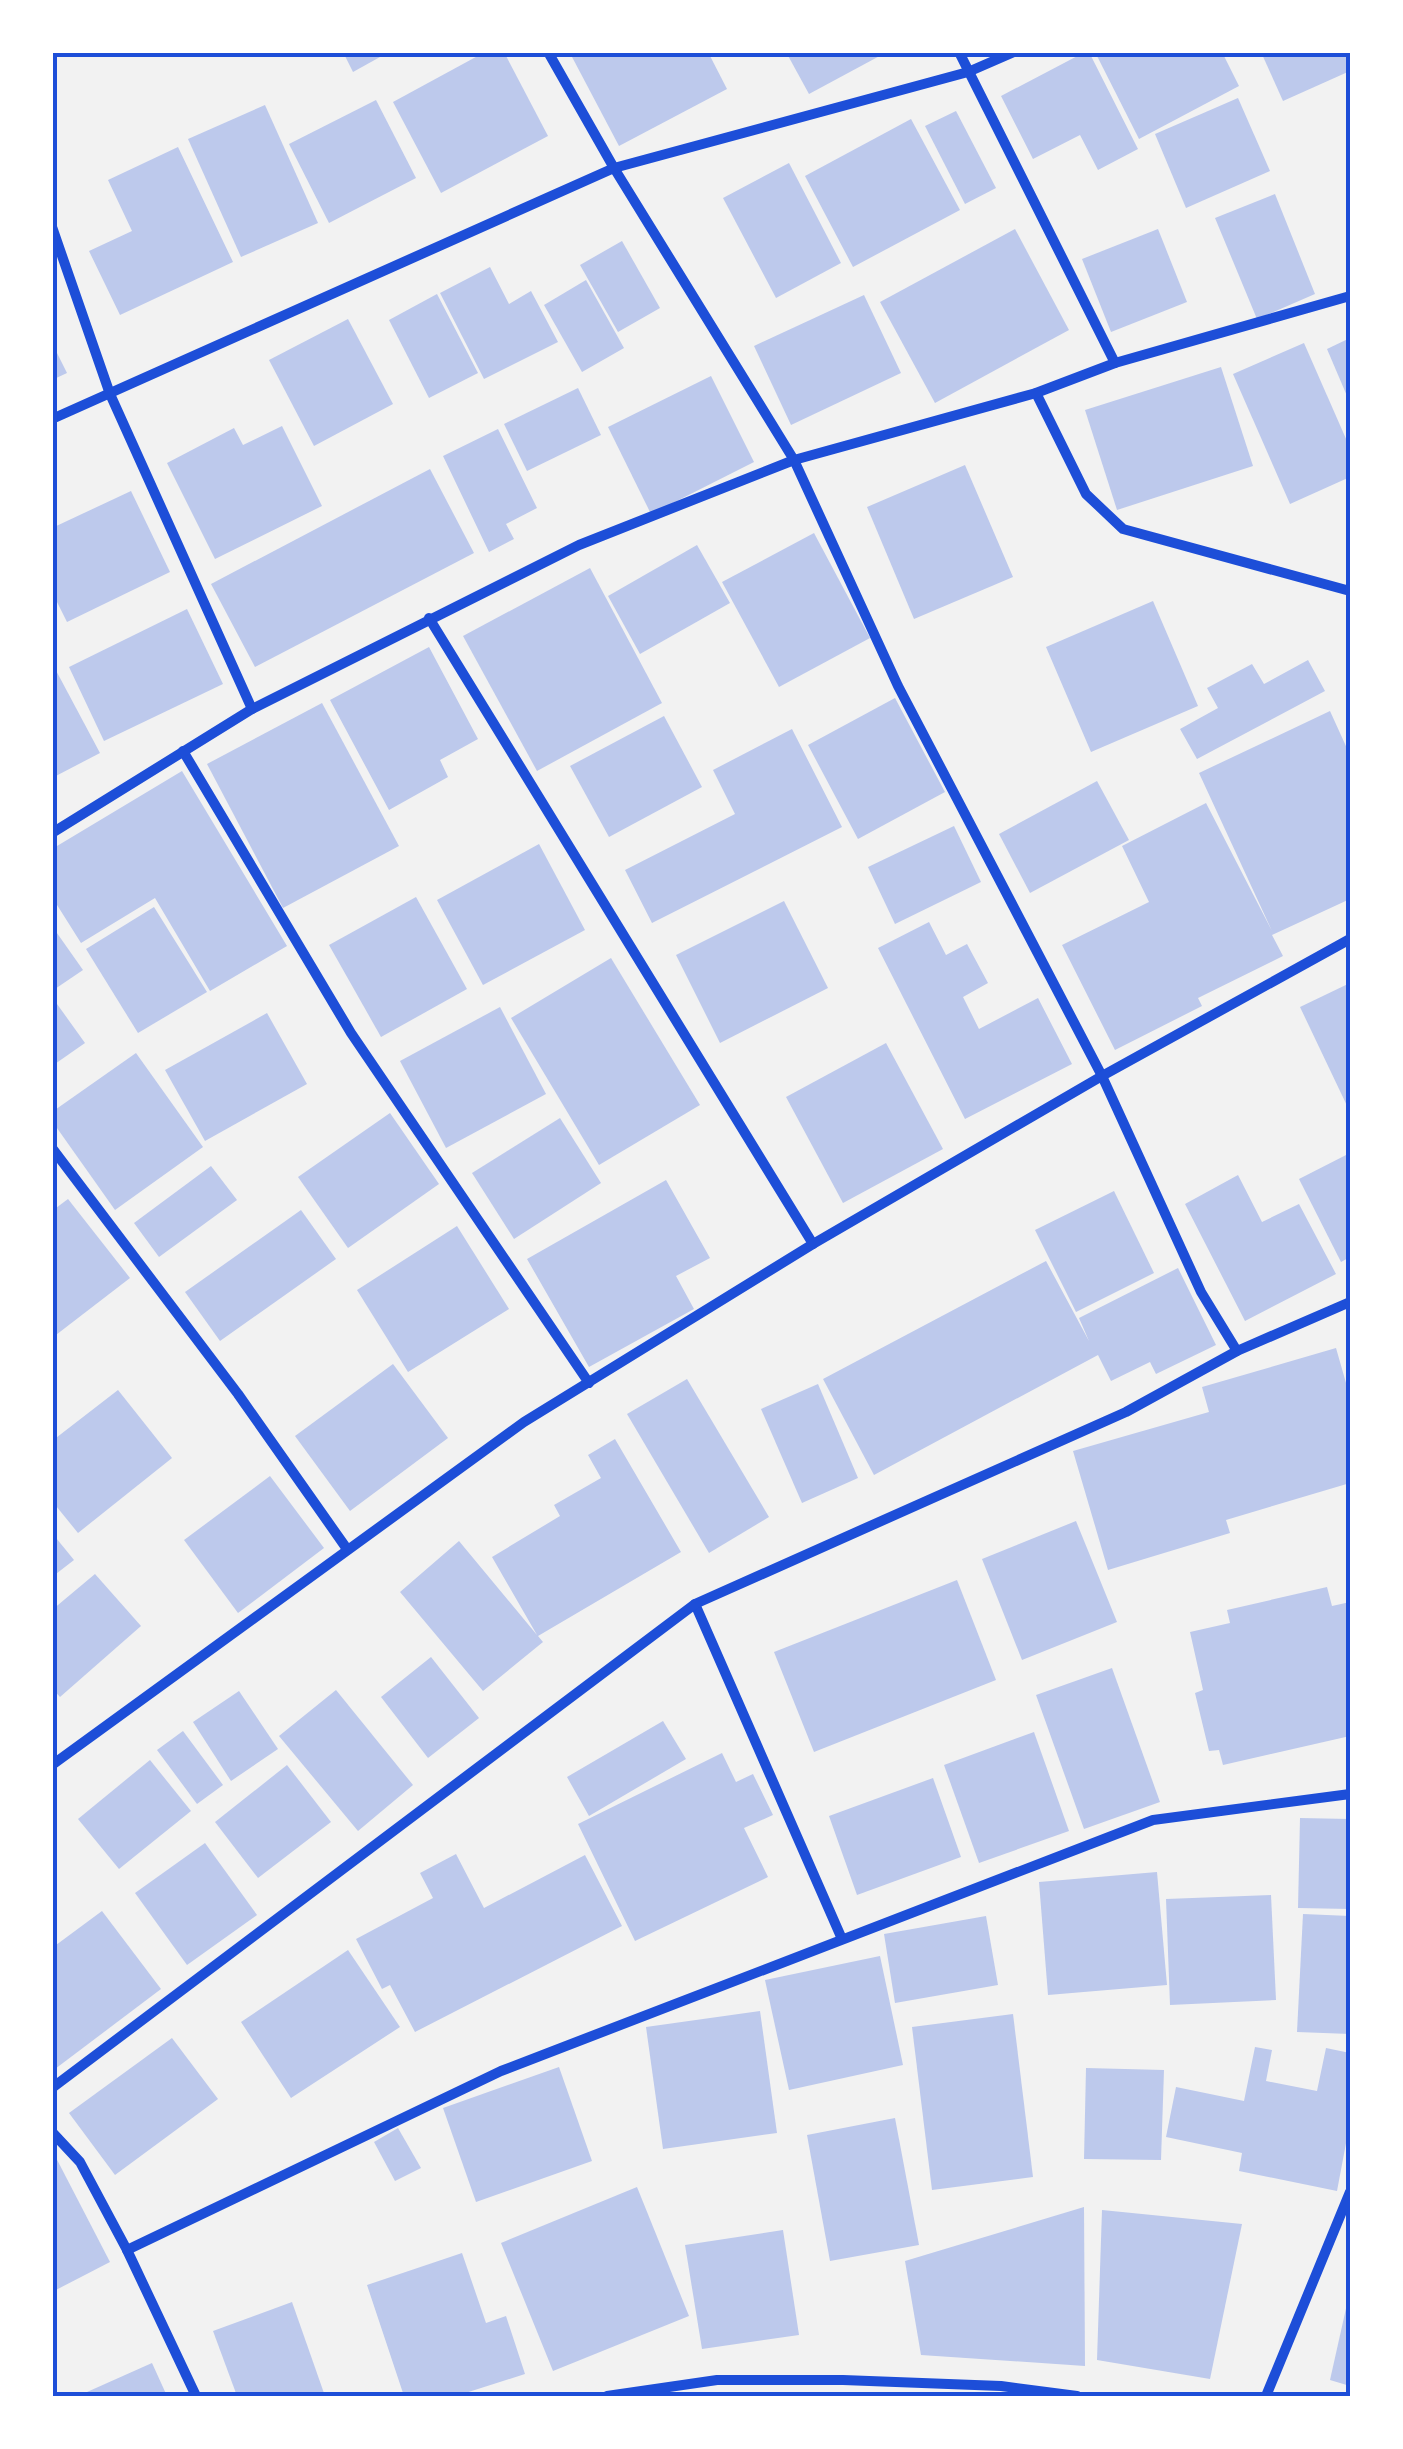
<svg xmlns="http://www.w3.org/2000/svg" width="1403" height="2449" font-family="'Roboto Condensed',sans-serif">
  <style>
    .building { fill: #bdc9ec }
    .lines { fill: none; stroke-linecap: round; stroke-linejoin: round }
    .minor { stroke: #1d4ed8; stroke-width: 10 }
    .neatline { fill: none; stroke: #1d4ed8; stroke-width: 4 }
  </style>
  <rect width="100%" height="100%" fill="#f2f2f2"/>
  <g class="building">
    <polygon points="343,52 389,52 353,72"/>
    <polygon points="485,52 504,52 548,136 441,193 393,102"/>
    <polygon points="575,52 708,52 727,89 619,146 571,55"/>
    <polygon points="786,52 887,52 809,94"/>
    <polygon points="1085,52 1089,52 1138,149 1098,170 1080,135 1033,159 1001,96"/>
    <polygon points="1095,52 1222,52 1239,86 1139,139"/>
    <polygon points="1261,52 1350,52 1350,71 1283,101"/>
    <polygon points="1238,98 1270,171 1186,208 1155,134"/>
    <polygon points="376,100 416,178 329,223 289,144"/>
    <polygon points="265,105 318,223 241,257 188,139"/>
    <polygon points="956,111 996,188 965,204 925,126"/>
    <polygon points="911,119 960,210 853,267 805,176"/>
    <polygon points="178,147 233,262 120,315 89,251 132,231 108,180"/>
    <polygon points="789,163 841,263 776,298 723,198"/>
    <polygon points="1275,194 1315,294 1257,319 1215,218"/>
    <polygon points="1015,229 1069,330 935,403 880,302"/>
    <polygon points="1158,229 1187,302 1111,332 1082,259"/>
    <polygon points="622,241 660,308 618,332 580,265"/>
    <polygon points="490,267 509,304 531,291 558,342 484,379 440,293"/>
    <polygon points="586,280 624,348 582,372 544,305"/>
    <polygon points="437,294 478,373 429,398 389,320"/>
    <polygon points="864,295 901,373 791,425 754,346"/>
    <polygon points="348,319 393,404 314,446 269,360"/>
    <polygon points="1350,338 1350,403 1327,349"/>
    <polygon points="52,343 67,373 52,380"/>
    <polygon points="1304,343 1350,448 1350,477 1290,504 1233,374"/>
    <polygon points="1221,367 1253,466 1117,510 1085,410"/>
    <polygon points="711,376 754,462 651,514 608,427"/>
    <polygon points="578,388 601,435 527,471 504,424"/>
    <polygon points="282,426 322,506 215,559 167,463 234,428 243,445"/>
    <polygon points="498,429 537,508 506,524 514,539 489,552 443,456"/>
    <polygon points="965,465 1013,577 914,619 867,507"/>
    <polygon points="430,469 474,553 255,667 211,584"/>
    <polygon points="131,491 170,572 67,622 52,592 52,528"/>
    <polygon points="814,533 870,638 779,687 722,582"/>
    <polygon points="697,545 730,603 640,654 608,596"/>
    <polygon points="590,568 662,703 537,771 463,636"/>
    <polygon points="1153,601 1198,706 1091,752 1046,647"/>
    <polygon points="187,609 223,684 104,741 69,667"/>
    <polygon points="429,647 478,739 440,760 448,777 389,810 330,700"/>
    <polygon points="1308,660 1325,691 1197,759 1180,729 1218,708 1207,688 1252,664 1264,684"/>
    <polygon points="52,663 100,753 52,778"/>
    <polygon points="895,698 945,792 858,839 808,745"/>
    <polygon points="322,703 399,846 283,908 207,764"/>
    <polygon points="1330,711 1350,755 1350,899 1272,935 1283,956 1198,998 1202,1006 1115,1050 1062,945 1149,902 1122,846 1206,803 1272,931 1199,773"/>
    <polygon points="664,716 702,787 609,837 570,766"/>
    <polygon points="792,729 842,827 652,923 625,870 735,814 713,770"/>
    <polygon points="182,771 287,946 210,991 155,898 81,943 52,897 52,849"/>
    <polygon points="1097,781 1129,840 1030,893 999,834"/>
    <polygon points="954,826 981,882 895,924 868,867"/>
    <polygon points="539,844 585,930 483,985 437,900"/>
    <polygon points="416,897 467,989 381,1037 329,945"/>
    <polygon points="784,901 828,988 720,1043 676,955"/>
    <polygon points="154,907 207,992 138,1033 86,949"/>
    <polygon points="929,922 946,955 967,944 988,983 963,997 979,1029 1038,998 1072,1064 965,1119 878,948"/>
    <polygon points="52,926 83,970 52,991"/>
    <polygon points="611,958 700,1105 599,1165 511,1018"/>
    <polygon points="1350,983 1350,1112 1300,1007"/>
    <polygon points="52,997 85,1043 52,1066"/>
    <polygon points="500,1007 546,1094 446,1148 400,1061"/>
    <polygon points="267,1013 307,1084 205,1141 165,1070"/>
    <polygon points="886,1043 943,1149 843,1203 786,1097"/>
    <polygon points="136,1053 203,1147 115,1210 52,1121 52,1112"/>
    <polygon points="390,1113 439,1184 348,1248 298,1177"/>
    <polygon points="560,1118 601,1183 514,1239 472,1173"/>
    <polygon points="1350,1153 1350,1257 1341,1262 1299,1179"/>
    <polygon points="211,1166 237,1200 159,1257 134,1223"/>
    <polygon points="1238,1175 1262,1222 1299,1204 1336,1274 1245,1321 1185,1204"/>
    <polygon points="666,1180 710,1258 676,1276 694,1309 589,1367 527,1259"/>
    <polygon points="1114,1191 1154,1273 1076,1312 1035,1230"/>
    <polygon points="68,1199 130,1278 52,1338 52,1211"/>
    <polygon points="301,1210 336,1259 220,1341 185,1292"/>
    <polygon points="457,1226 509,1309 408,1372 357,1290"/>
    <polygon points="1046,1261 1089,1341 1079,1318 1178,1268 1216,1345 1156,1374 1150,1362 1111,1381 1098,1355 874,1475 823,1379"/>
    <polygon points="1336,1348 1350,1397 1350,1483 1226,1520 1230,1533 1108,1570 1073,1451 1209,1412 1202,1387"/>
    <polygon points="393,1364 448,1438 350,1511 295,1436"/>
    <polygon points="687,1379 769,1517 709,1553 627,1414"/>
    <polygon points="818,1384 858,1478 802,1503 761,1409"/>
    <polygon points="118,1390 172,1458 78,1533 52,1501 52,1441"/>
    <polygon points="615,1439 681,1552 538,1636 543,1642 483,1691 400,1592 459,1541 537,1635 492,1557 560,1516 554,1505 601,1478 588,1455"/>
    <polygon points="270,1476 324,1548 238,1613 184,1540"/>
    <polygon points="1076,1521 1117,1622 1022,1660 982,1559"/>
    <polygon points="52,1533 74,1560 52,1577"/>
    <polygon points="95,1574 141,1626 60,1697 52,1688 52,1610"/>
    <polygon points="957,1580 996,1680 814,1752 774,1652"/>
    <polygon points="1327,1587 1332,1606 1350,1602 1350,1736 1223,1765 1219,1750 1209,1751 1195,1693 1203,1690 1190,1632 1230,1623 1227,1610"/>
    <polygon points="431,1657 479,1718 428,1758 381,1697"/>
    <polygon points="1112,1668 1160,1802 1084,1829 1036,1695"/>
    <polygon points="336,1690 413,1785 358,1831 279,1736"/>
    <polygon points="239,1691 278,1749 231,1781 193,1722"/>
    <polygon points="663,1721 686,1759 589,1816 567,1777"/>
    <polygon points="183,1731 223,1785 197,1804 157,1750"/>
    <polygon points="1034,1732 1069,1831 979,1863 944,1765"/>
    <polygon points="722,1753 736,1782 753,1774 773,1815 744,1828 768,1877 635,1941 578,1824"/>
    <polygon points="150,1760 191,1811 119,1869 78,1819"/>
    <polygon points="287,1765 331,1822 258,1878 215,1822"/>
    <polygon points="933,1778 961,1857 857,1895 829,1816"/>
    <polygon points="1300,1818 1350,1819 1350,1909 1298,1908"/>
    <polygon points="205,1843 257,1915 187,1965 135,1893"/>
    <polygon points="456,1854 484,1908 585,1855 622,1926 415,2032 390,1985 382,1989 356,1939 433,1898 420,1873"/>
    <polygon points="1157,1872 1167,1985 1048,1995 1039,1882"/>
    <polygon points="1271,1895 1276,2000 1170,2005 1166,1899"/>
    <polygon points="102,1911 161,1989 55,2069 52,2066 52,1948"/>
    <polygon points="1303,1914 1350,1916 1350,2034 1297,2032"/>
    <polygon points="986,1916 998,1985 895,2003 884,1934"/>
    <polygon points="348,1950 400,2027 291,2098 241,2022"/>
    <polygon points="880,1956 903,2065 789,2090 765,1980"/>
    <polygon points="760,2011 777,2133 663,2149 646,2027"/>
    <polygon points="1013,2014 1033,2177 932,2190 912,2027"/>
    <polygon points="172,2038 218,2099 115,2175 69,2113"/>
    <polygon points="1255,2047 1272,2050 1266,2081 1317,2091 1326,2048 1350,2053 1350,2122 1337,2191 1239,2171 1242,2153 1166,2137 1176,2087 1244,2101"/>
    <polygon points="559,2067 592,2161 476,2202 443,2108"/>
    <polygon points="1086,2068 1164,2070 1161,2160 1084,2159"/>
    <polygon points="895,2118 919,2245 830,2261 807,2135"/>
    <polygon points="398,2128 421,2168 395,2181 374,2142"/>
    <polygon points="52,2150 110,2262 52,2292"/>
    <polygon points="637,2187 689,2316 553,2371 501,2243"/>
    <polygon points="1084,2207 1085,2366 921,2355 905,2261"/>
    <polygon points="1102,2210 1242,2224 1210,2379 1097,2360"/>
    <polygon points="783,2230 799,2335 702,2349 685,2245"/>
    <polygon points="462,2253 486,2323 506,2316 525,2374 456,2396 404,2396 367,2285"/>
    <polygon points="1349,2295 1350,2295 1350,2386 1330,2380"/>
    <polygon points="292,2302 325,2396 237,2396 213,2331"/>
    <polygon points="152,2363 167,2396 78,2396"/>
  </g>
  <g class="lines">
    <g class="minor">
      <polyline points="548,52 614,168 794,460 898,686 1102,1076 1201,1292 1237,1351"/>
      <polyline points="959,52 1115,363"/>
      <polyline points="52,227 110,394 252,709"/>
      <polyline points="1036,393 1086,494 1123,529 1350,591"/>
      <polyline points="52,419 614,168 968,72 1014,52"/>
      <polyline points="429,618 813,1244"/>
      <polyline points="183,751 351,1033 589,1383"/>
      <polyline points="52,833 252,709 579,545 794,460 1036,393 1115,363 1350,296"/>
      <polyline points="52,1148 238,1394 347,1549"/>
      <polyline points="695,1604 842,1939"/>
      <polyline points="52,1765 524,1422 813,1244 1102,1076 1350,939"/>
      <polyline points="52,2088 695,1604 1126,1412 1237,1351 1350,1302"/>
      <polyline points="52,2132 80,2162 127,2250 196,2396"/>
      <polyline points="127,2250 501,2071 1153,1820 1350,1794"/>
      <polyline points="607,2396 717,2380 843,2380 1001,2386 1077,2396"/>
      <polyline points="1266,2396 1350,2192"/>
    </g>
  </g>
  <rect width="1403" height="2449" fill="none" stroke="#ffffff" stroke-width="110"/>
  <rect x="55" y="55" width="1293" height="2339" class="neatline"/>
</svg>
